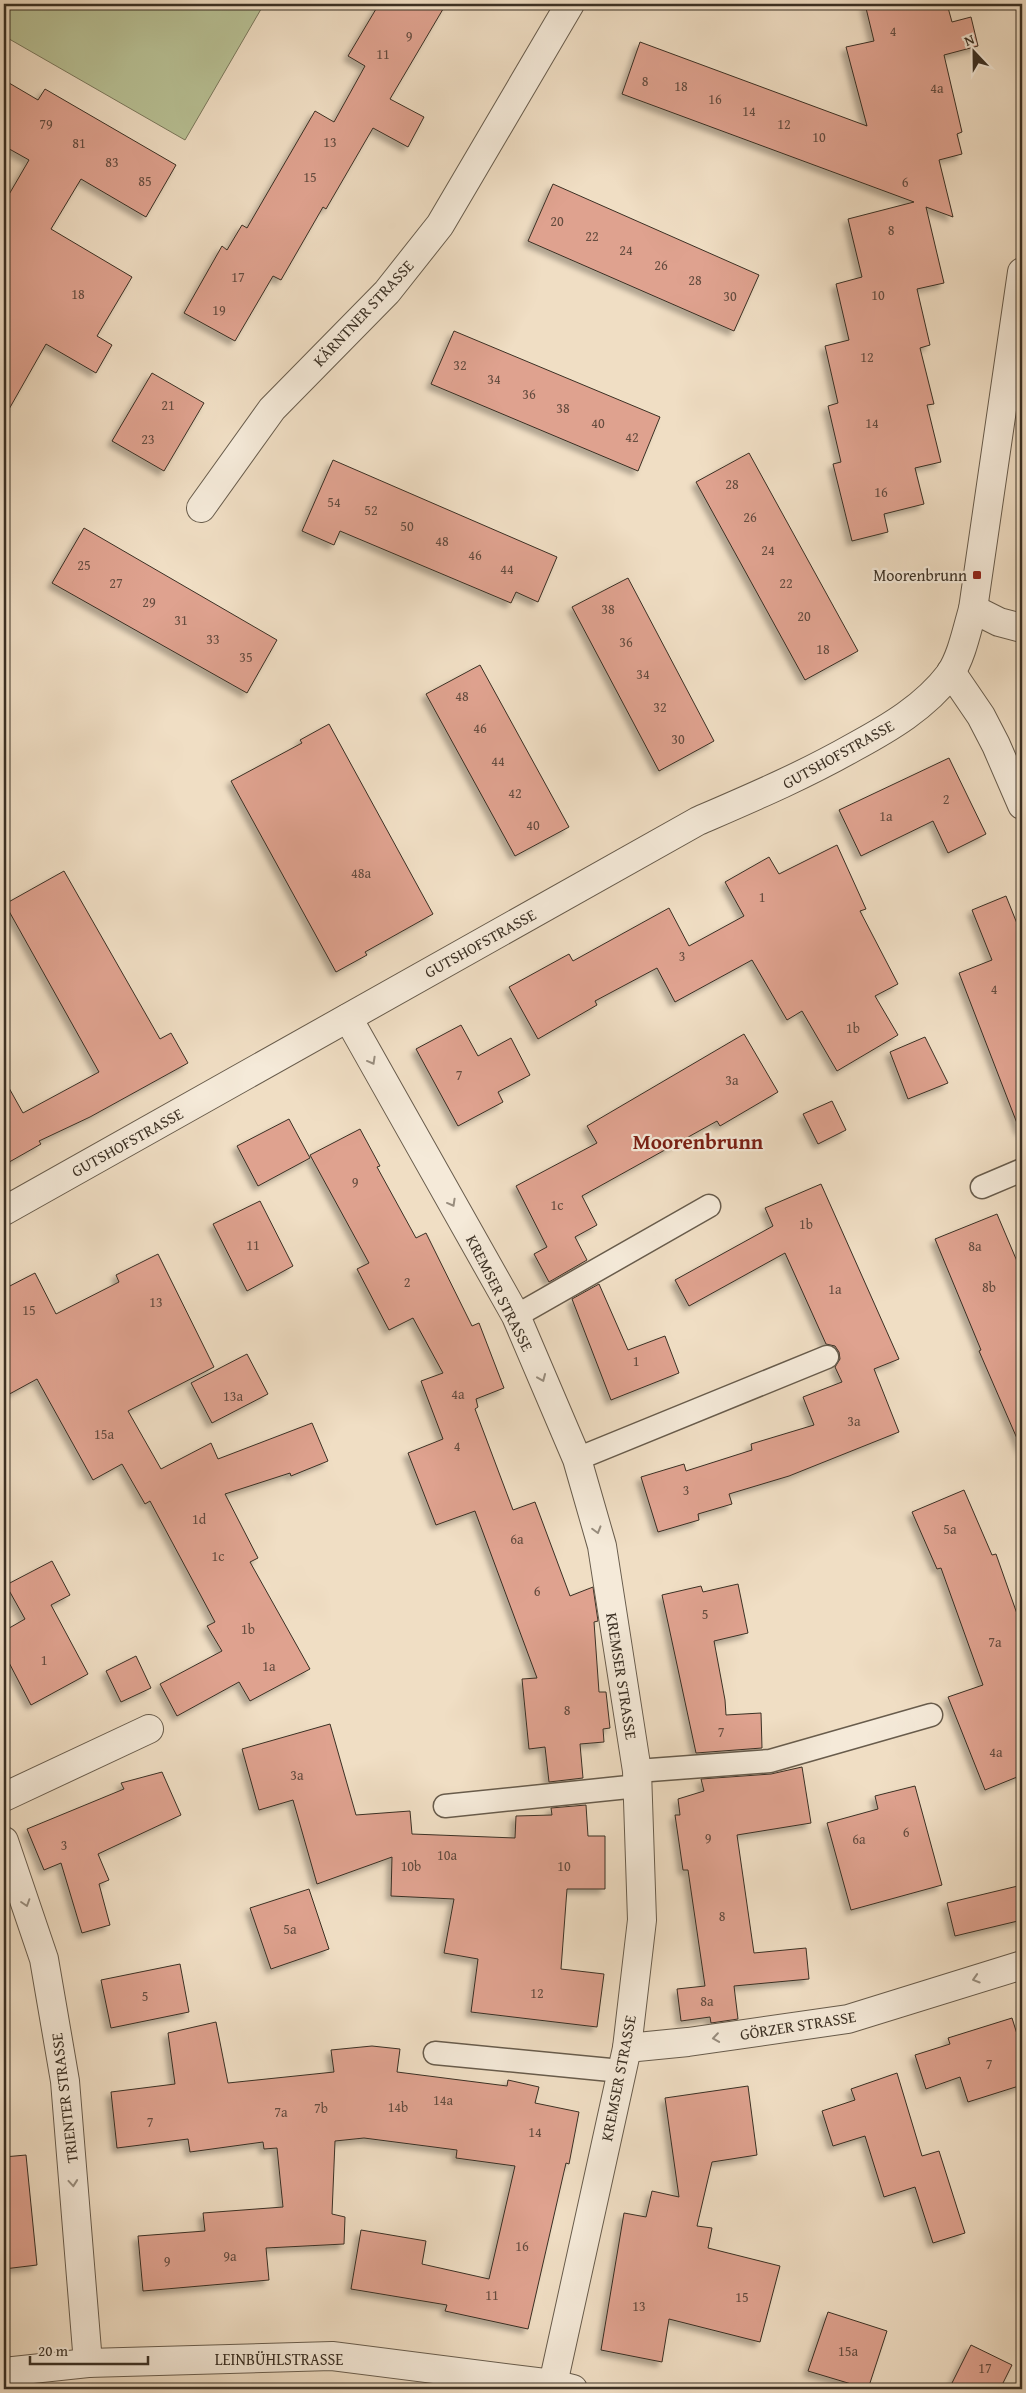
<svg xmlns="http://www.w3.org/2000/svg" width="1026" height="2393" font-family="'Gentium Book Plus',serif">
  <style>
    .green { fill: #b8c195; stroke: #7a785c }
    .building { fill: #dfa28f; stroke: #3b3024; filter: url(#shadow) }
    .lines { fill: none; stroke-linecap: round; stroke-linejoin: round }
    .service-casing { stroke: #685c4c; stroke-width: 25 }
    .minor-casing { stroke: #685c4c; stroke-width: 30 }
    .tertiary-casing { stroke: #685c4c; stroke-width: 30 }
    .service { stroke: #f5ead9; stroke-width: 22 }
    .minor { stroke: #f5ead9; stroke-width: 28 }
    .tertiary { stroke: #f5ead9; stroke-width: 28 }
    .oneway { stroke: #988d7e }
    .poi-dot { fill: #8f2418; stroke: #f5ead9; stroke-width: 2 }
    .labels { text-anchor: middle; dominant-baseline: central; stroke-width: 4.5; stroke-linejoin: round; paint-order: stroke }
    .number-label { font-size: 14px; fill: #644c3f }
    .street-label { font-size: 16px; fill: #3b3024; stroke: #f5ead9 }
    .poi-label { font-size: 16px; fill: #3b3024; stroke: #f5ead9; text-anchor: end }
    .district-label { font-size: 21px; font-weight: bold; fill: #7a1f14; stroke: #f5ead9 }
  </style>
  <defs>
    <filter id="shadow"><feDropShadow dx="-4.5" dy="4.5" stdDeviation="2.5" flood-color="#0004"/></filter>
  </defs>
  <rect width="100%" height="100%" fill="#f0dec4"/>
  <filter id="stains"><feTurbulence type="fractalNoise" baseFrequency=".004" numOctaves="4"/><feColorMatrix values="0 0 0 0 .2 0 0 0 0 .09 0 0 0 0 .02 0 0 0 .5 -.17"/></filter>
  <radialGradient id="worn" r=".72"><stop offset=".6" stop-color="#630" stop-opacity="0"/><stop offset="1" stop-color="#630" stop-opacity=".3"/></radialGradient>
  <polygon class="green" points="4,4 264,4 185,140 4,36"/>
  <g class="building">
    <polygon points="379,4 446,4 390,99 424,117 408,147 373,128 326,209 323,207 281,280 273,276 235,341 184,313 222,246 227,250 242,225 247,228 315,111 334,122 365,66 348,56"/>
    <polygon points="865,4 947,4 952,22 971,17 978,46 944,55 962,132 957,134 962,154 939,160 953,217 926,207 944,283 917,289 930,345 920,348 934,404 927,405 941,462 915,468 924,504 884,514 888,532 852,541 833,464 841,462 828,406 838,403 825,346 849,340 836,284 862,277 848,219 914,202 622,94 640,42 867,126 846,47 874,41"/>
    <polygon points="4,80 38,100 45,89 176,165 146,217 81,179 51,229 132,277 97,336 112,345 96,373 46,344 4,418 4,203 29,160 4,146"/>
    <polygon points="553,184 759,275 734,331 528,241"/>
    <polygon points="454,331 660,417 638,471 431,384"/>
    <polygon points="152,373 204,403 164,471 112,441"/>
    <polygon points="749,453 858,651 805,680 696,482"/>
    <polygon points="333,460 557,557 538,602 516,592 511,603 340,531 334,545 302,531"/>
    <polygon points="84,528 277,640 247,693 52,583"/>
    <polygon points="628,578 714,741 659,771 572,607"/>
    <polygon points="480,665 569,827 515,856 426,694"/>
    <polygon points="329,724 433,914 365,952 367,955 336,972 231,781 302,743 300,740"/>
    <polygon points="949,758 986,834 948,853 933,821 861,856 839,810"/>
    <polygon points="837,845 866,909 860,911 898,984 875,996 898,1035 837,1071 802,1011 787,1020 752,960 675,1002 657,968 595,1001 597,1005 538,1039 509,987 569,954 573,961 669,908 689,946 744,916 725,882 769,857 779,874"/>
    <polygon points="64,871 160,1039 171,1033 188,1063 90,1117 39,1141 41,1144 4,1165 4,1079 23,1113 99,1072 5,904"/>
    <polygon points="1006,896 1022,936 1022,1130 1020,1131 959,973 992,960 972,910"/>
    <polygon points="461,1025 478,1056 511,1038 530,1075 498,1092 503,1102 458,1126 416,1049"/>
    <polygon points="744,1034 778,1092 720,1126 717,1121 582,1196 597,1225 575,1237 587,1260 549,1282 534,1254 547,1247 516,1186 597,1143 587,1126"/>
    <polygon points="925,1037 948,1083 908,1099 890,1052"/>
    <polygon points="832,1101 846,1130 818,1144 803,1114"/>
    <polygon points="289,1119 310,1158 258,1186 237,1146"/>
    <polygon points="360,1129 380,1166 377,1167 416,1238 426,1233 472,1326 479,1323 504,1388 476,1399 478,1407 475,1409 513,1510 535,1502 570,1596 593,1587 598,1621 594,1622 599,1692 606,1692 610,1728 603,1729 604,1742 580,1744 583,1778 549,1782 545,1747 529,1749 522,1679 537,1678 475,1511 436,1525 408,1453 443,1439 421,1381 443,1373 413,1318 389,1330 357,1269 369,1263 310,1155"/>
    <polygon points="821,1184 899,1359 874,1369 899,1432 789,1476 729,1494 732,1504 698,1514 699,1520 658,1532 641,1477 684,1464 686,1471 752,1450 751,1444 814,1425 803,1397 842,1382 835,1367 840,1359 839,1352 835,1346 826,1344 785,1253 689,1306 675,1280 773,1226 765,1208"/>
    <polygon points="260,1201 293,1266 247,1291 213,1224"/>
    <polygon points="997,1214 1022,1273 1022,1450 979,1351 981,1350 935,1239"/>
    <polygon points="158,1254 214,1367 128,1411 161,1469 211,1443 218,1459 312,1423 328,1461 291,1476 290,1473 225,1494 258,1558 250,1562 310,1669 250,1701 239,1682 177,1716 160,1684 222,1651 207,1626 215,1622 150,1501 145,1504 122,1464 93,1480 37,1379 4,1397 4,1289 35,1273 56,1314 119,1282 116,1275"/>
    <polygon points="599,1284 628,1350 665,1336 679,1373 611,1400 572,1299"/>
    <polygon points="247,1354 268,1394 212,1423 191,1383"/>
    <polygon points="964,1490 992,1555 996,1554 1022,1628 1022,1775 985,1790 948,1697 983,1685 941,1568 937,1569 912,1512"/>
    <polygon points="52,1561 70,1595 51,1605 88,1674 31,1705 4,1653 4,1631 25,1619 6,1585"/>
    <polygon points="738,1584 748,1633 714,1641 725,1700 726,1715 761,1713 762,1748 696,1753 662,1595 701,1586 703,1592"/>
    <polygon points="136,1656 151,1688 121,1702 106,1671"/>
    <polygon points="330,1724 356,1815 410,1811 412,1834 515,1838 516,1816 552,1815 551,1808 586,1805 588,1836 605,1836 605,1889 567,1889 561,1969 604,1974 597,2027 471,2012 478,1959 444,1953 454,1899 391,1896 392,1857 317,1884 293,1800 259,1810 242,1749"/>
    <polygon points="802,1767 811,1823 737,1835 754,1953 806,1948 809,1979 734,1986 738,2019 711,2023 710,2017 681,2021 677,1989 705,1986 688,1870 683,1870 675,1815 680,1815 678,1799 704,1791 701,1779 771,1774"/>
    <polygon points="162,1772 181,1815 98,1854 109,1880 99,1884 110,1925 82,1933 61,1863 44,1870 27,1829 124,1789 121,1783"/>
    <polygon points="915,1786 942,1885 851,1910 827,1823 878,1809 875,1796"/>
    <polygon points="1022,1885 1022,1920 955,1936 947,1903"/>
    <polygon points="309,1889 329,1949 271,1969 250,1908"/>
    <polygon points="180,1964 189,2012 111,2028 101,1980"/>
    <polygon points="1012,2018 1022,2050 1022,2085 968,2102 960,2077 926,2089 915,2055 950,2044 948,2038"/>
    <polygon points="216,2022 228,2083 334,2072 331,2050 372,2046 400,2049 397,2072 507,2086 508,2080 539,2087 535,2103 579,2112 569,2164 566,2163 528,2329 445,2311 447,2305 351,2289 361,2230 426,2241 422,2264 489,2279 515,2166 456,2158 457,2150 364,2138 335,2141 332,2214 345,2217 344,2244 266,2248 269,2280 143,2291 138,2236 205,2231 203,2213 283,2207 277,2148 264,2149 263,2142 190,2152 188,2139 117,2148 111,2092 175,2084 168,2033"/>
    <polygon points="897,2073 922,2156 939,2151 965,2233 933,2243 915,2187 884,2197 865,2136 833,2146 822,2111 855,2100 851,2089"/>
    <polygon points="748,2086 757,2155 712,2162 697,2226 712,2228 708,2248 780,2266 760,2342 669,2319 662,2362 601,2350 624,2213 646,2217 652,2191 679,2197 665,2098"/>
    <polygon points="26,2155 37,2265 4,2269 4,2157"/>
    <polygon points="828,2312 887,2331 868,2389 808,2371"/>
    <polygon points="971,2345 1012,2365 1000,2389 949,2389"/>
  </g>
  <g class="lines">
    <g class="service-casing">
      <g id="service">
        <polyline points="982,1187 1022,1170"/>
        <polyline points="516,1316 709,1206"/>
        <polyline points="577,1459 827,1357"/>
        <polyline points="637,1771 770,1761 931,1715"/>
        <polyline points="445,1806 638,1786"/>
        <polyline points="435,2053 621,2071"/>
      </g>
    </g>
    <g class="minor-casing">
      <g id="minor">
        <polyline points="201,508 272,409 387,292 440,225 570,4"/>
        <polyline points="973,609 999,622 1022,628"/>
        <polyline points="951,672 981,716 996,745 1022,805"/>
        <polyline points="348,1018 516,1316 577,1459 602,1546 637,1771 642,1920 627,2048 553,2384"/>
        <polyline points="4,1797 149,1729"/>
        <polyline points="4,1841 44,1959 65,2081 88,2363"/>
        <polyline points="627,2048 688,2042 848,2019 1022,1965"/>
        <polyline points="4,2372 88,2363 332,2356 553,2384 573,2389"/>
      </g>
    </g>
    <g class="tertiary-casing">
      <path id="tertiary" d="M4,1211L698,821C751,798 803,776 854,747C889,728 925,707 950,674C962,656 967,629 973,609L1022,272"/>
    </g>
    <use href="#service" class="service"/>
    <use href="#minor" class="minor"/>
    <use href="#tertiary" class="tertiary"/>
  </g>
  <defs><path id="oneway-chevron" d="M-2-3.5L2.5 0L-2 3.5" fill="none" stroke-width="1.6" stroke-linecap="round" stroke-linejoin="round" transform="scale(1.25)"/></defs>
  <g class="oneway">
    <use href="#oneway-chevron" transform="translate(372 1061) rotate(61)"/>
    <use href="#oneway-chevron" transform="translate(452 1203) rotate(61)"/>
    <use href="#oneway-chevron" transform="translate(542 1378) rotate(67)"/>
    <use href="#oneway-chevron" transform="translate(597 1530) rotate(74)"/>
    <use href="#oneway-chevron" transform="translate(26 1903) rotate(72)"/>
    <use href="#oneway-chevron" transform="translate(976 1979) rotate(163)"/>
    <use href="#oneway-chevron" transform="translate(716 2038) rotate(172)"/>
    <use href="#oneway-chevron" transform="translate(73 2183) rotate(85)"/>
  </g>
  <rect class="poi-dot" x="972" y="570" width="10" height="10" rx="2.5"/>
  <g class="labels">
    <g class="number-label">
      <text x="893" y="31">4</text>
      <text x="409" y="36">9</text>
      <text x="383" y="54">11</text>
      <text x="645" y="81">8</text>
      <text x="681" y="86">18</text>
      <text x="937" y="88">4a</text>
      <text x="715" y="99">16</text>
      <text x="749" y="111">14</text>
      <text x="46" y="124">79</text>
      <text x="784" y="124">12</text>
      <text x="819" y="137">10</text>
      <text x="330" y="142">13</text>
      <text x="79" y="143">81</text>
      <text x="112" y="162">83</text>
      <text x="310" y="177">15</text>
      <text x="145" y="181">85</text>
      <text x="905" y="182">6</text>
      <text x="557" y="221">20</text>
      <text x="891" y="230">8</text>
      <text x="592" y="236">22</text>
      <text x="626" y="250">24</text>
      <text x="661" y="265">26</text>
      <text x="238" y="277">17</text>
      <text x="695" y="280">28</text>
      <text x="78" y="294">18</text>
      <text x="878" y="295">10</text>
      <text x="730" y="296">30</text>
      <text x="219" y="310">19</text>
      <text x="867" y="357">12</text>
      <text x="460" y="365">32</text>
      <text x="494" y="379">34</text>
      <text x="529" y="394">36</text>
      <text x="168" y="405">21</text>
      <text x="563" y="408">38</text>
      <text x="598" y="423">40</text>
      <text x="872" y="423">14</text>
      <text x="632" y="437">42</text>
      <text x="148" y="439">23</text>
      <text x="732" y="484">28</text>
      <text x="881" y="492">16</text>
      <text x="334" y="502">54</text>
      <text x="371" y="510">52</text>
      <text x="750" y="517">26</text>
      <text x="407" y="526">50</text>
      <text x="442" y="541">48</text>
      <text x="768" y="550">24</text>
      <text x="475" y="555">46</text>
      <text x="84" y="565">25</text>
      <text x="507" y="569">44</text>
      <text x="116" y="583">27</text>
      <text x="786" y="583">22</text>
      <text x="149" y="602">29</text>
      <text x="608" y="609">38</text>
      <text x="804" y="616">20</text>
      <text x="181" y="620">31</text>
      <text x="213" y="639">33</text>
      <text x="626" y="642">36</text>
      <text x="823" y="649">18</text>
      <text x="246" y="657">35</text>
      <text x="643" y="674">34</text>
      <text x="462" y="696">48</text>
      <text x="660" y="707">32</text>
      <text x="480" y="728">46</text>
      <text x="678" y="739">30</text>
      <text x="498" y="761">44</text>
      <text x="515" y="793">42</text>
      <text x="946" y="799">2</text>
      <text x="886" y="816">1a</text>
      <text x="533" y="825">40</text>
      <text x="361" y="873">48a</text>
      <text x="762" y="897">1</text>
      <text x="682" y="956">3</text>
      <text x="994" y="989">4</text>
      <text x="853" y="1028">1b</text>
      <text x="459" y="1075">7</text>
      <text x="732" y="1080">3a</text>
      <text x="355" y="1182">9</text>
      <text x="557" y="1205">1c</text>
      <text x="806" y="1224">1b</text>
      <text x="253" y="1245">11</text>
      <text x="975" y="1246">8a</text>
      <text x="407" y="1282">2</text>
      <text x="989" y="1287">8b</text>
      <text x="835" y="1289">1a</text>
      <text x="156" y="1302">13</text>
      <text x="29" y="1310">15</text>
      <text x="636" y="1361">1</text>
      <text x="458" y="1394">4a</text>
      <text x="233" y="1396">13a</text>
      <text x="854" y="1421">3a</text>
      <text x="104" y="1434">15a</text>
      <text x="457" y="1446">4</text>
      <text x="686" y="1490">3</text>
      <text x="199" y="1519">1d</text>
      <text x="950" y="1529">5a</text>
      <text x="517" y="1539">6a</text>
      <text x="218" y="1556">1c</text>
      <text x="537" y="1591">6</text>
      <text x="705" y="1614">5</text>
      <text x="248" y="1629">1b</text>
      <text x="995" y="1642">7a</text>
      <text x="44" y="1660">1</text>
      <text x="269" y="1666">1a</text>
      <text x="567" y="1710">8</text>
      <text x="721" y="1732">7</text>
      <text x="996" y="1752">4a</text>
      <text x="297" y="1775">3a</text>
      <text x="906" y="1832">6</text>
      <text x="708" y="1838">9</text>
      <text x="859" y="1839">6a</text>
      <text x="64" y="1845">3</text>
      <text x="447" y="1855">10a</text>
      <text x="411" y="1866">10b</text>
      <text x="564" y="1866">10</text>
      <text x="722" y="1916">8</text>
      <text x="290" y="1929">5a</text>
      <text x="537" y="1993">12</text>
      <text x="145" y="1996">5</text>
      <text x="707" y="2001">8a</text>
      <text x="989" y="2064">7</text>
      <text x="443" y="2100">14a</text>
      <text x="398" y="2107">14b</text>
      <text x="321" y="2108">7b</text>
      <text x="281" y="2112">7a</text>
      <text x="150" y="2122">7</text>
      <text x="535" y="2132">14</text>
      <text x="522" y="2246">16</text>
      <text x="230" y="2256">9a</text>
      <text x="167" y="2261">9</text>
      <text x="492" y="2295">11</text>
      <text x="742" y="2297">15</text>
      <text x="639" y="2306">13</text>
      <text x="848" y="2351">15a</text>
      <text x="985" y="2368">17</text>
    </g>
    <g class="street-label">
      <text transform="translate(363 313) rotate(-47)">KÄRNTNER STRASSE</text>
      <text transform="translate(838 754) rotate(-29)">GUTSHOFSTRASSE</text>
      <text transform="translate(480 943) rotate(-29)">GUTSHOFSTRASSE</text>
      <text transform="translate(127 1142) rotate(-29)">GUTSHOFSTRASSE</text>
      <text transform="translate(500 1293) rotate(63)">KREMSER STRASSE</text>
      <text transform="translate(622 1676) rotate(81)">KREMSER STRASSE</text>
      <text transform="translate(798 2025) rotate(-9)">GÖRZER STRASSE</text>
      <text transform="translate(618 2078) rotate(-79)">KREMSER STRASSE</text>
      <text transform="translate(64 2098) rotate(-97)">TRIENTER STRASSE</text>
      <text x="279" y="2359">LEINBÜHLSTRASSE</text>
    </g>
    <g class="poi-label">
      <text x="967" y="575">Moorenbrunn</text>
    </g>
    <g class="district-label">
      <text x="698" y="1141">Moorenbrunn</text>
    </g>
  </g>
  <rect width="1026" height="2393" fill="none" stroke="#f0dec4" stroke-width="20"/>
  <rect x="5" y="5" width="1016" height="2383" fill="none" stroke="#3b3024" stroke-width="2.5"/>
  <rect x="10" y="10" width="1006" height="2373" fill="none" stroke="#3b3024"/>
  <g transform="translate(974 52) rotate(338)" stroke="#f5ead9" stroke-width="4" paint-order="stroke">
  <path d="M0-4L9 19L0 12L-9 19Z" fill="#3b3024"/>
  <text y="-8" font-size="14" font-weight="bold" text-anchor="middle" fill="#3b3024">N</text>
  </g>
  <path d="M30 2356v8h118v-8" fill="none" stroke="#3b3024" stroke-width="2.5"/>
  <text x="38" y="2356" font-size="15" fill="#3b3024" stroke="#f5ead9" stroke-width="4" paint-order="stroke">20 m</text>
  <rect width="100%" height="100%" filter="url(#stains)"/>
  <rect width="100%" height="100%" fill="url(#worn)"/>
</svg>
